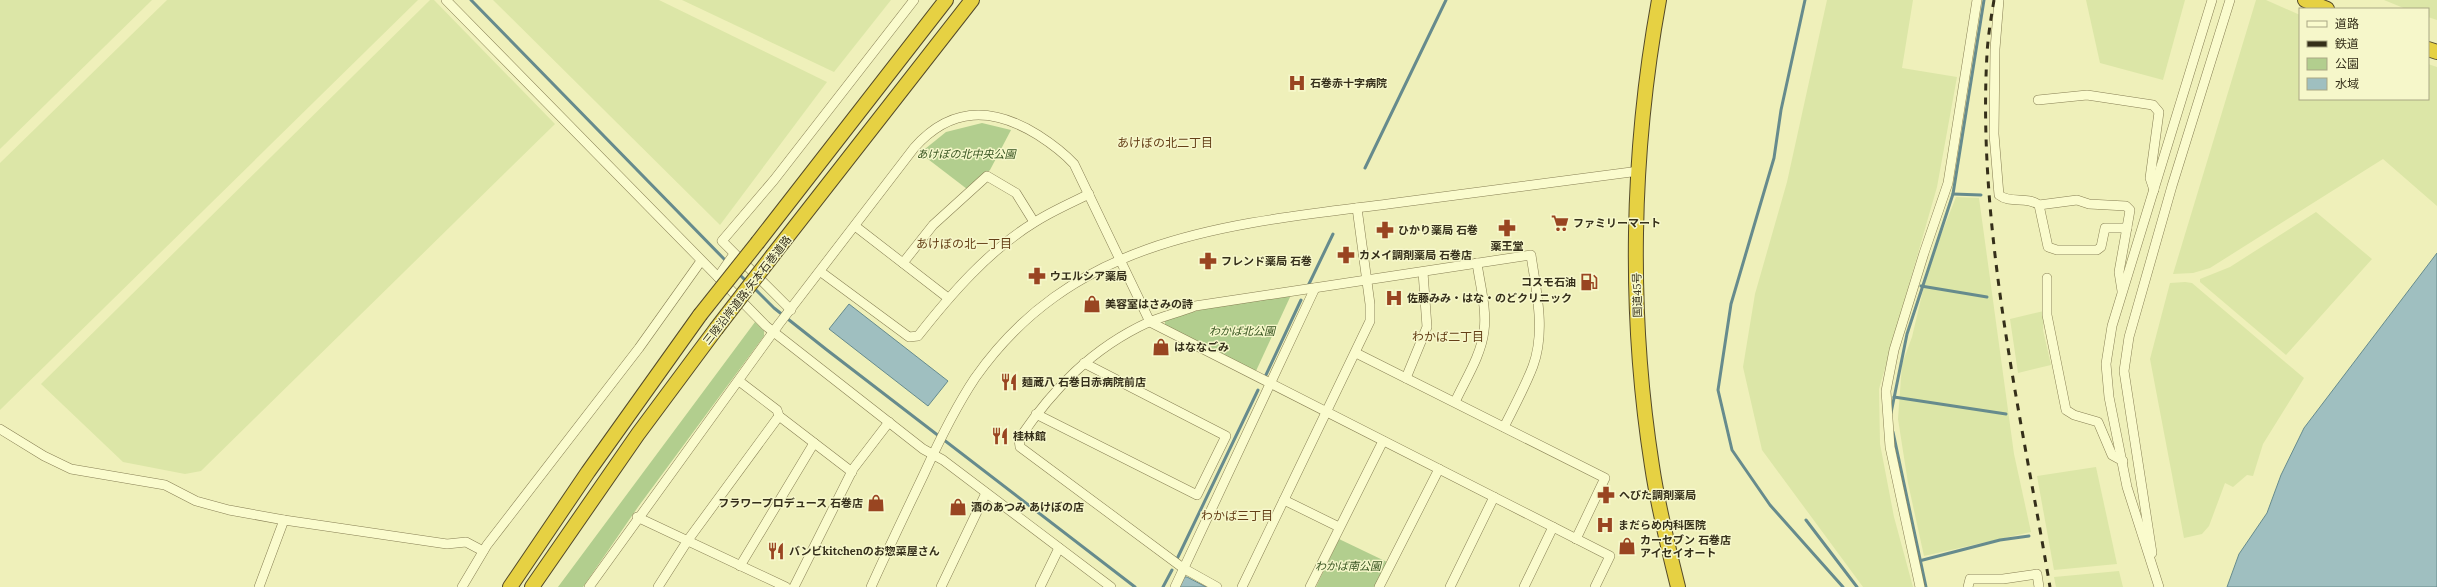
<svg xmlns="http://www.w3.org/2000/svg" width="2437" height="587" font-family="Lora,'Noto Sans JP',serif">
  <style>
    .farmland { fill: #dce6a7 }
    .green { fill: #b2ce8e }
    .water { fill: #9fbfc0; stroke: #668b8d }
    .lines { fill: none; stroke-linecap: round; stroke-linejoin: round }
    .stream { stroke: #668b8d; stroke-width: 3 }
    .minor-casing { stroke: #877f54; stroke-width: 10 }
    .highway-casing { stroke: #544a29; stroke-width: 16 }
    .minor { stroke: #fafbcd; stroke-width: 9 }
    .highway { stroke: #e6d143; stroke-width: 14 }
    .rail { stroke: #352f1a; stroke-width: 3; stroke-dasharray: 7 7; stroke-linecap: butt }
    .highway-bridge-casing { stroke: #544a29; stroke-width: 16; stroke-linecap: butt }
    .highway-bridge { stroke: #e6d143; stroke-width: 14 }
    .labels { text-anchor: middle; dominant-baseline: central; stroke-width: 3; stroke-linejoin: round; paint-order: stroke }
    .poi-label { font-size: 11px; font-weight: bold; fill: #352f1a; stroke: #f6f7ca; text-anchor: start }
    .park-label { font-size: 11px; font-style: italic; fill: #36531f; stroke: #f6f7ca }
    .street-label { font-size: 11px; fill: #352f1a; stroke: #f6f7ca }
    .neighbourhood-label { font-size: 12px; fill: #643f17; stroke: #f6f7ca }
  </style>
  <rect width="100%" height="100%" fill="#eff0ba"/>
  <g class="farmland">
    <polygon points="0,0 152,0 0,149"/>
    <polygon points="167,0 418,0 0,410 0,163"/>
    <polygon points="430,0 434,0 555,124 201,471 185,474 123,462 41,384"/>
    <polygon points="493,0 659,0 827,82 720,225"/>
    <polygon points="682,0 891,0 834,72"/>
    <polygon points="1827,0 1913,0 1902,68 1957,77 1937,187 1879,389 1880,444 1894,517 1913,587 1863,587 1762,450 1743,367 1755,294 1787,182"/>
    <polygon points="2086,0 2185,0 2163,80 2100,63"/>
    <polygon points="2256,0 2266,0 2300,15 2300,99 2428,99 2428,64 2437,67 2437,206 2383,159 2210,268 2193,273 2173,274"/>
    <polygon points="2384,0 2437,0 2437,20 2428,17 2428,9 2406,9"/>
    <polygon points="1956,197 1979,198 2014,454 2031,532 1924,556 1908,483 1898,419 1902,364 1912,337 1929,265"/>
    <polygon points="2316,212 2372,259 2286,355 2200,282 2200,279 2230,267"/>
    <polygon points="2185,282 2192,283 2304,378 2263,444 2253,476 2247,475 2233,487 2225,483 2209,526 2202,534 2184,538 2150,359 2170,283"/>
    <polygon points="2044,311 2043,330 2051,365 2018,373 2010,319"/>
    <polygon points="2096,467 2117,564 2054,570 2037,476"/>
    <polygon points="2119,571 2123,587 2056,587 2054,577"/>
  </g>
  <g class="green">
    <polygon points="982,123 1011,130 990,170 967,189 920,153 946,132"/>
    <polygon points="1291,295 1256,371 1165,325 1165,320 1214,306"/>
    <polygon points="755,322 764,331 764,336 638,507 583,587 558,587"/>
    <polygon points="1339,539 1387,562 1375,587 1316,587"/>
  </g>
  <g class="water">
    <polygon points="2437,253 2437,587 2227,587 2239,554 2267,513 2281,475 2304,428"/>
    <polygon points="849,304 948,381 928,406 829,329"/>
    <polygon points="1183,577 1187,577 1206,587 1178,587"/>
  </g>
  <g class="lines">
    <g class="stream">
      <polyline points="471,0 727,262"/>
      <polyline points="1805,0 1781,110 1774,158 1731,304 1718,390 1732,450 1770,505 1843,587"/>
      <polyline points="1365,168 1446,0"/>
      <polyline points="1953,194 1981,195"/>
      <polyline points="738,273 747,282"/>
      <polyline points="1308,286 1333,234"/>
      <polyline points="1921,286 1987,297"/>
      <polyline points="753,287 774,308 827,350 1135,587"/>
      <polyline points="1265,377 1301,300"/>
      <polyline points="1894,397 2006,414"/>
      <polyline points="1891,413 1907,334 1953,194 1984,0"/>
      <polyline points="1893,432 1926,587"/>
      <polyline points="1806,520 1857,587"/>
      <polyline points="1177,559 1258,390"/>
      <polyline points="1919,561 2000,540 2029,536"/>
      <polyline points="1163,587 1172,570"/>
    </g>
    <g class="minor-casing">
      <g id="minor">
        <polyline points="446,0 766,326 923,449 943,460 1111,587"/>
        <path d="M1999,0L1995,49L1994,134L1999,195C2010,204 2028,196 2039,205L2048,247L2057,250H2097L2101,247L2105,228H2127"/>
        <polyline points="2038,100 2087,95 2153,105 2159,112 2150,178 2154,190"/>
        <polyline points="2039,205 2077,200 2089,204 2126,206 2130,210 2129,216 2119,272 2122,291"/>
        <polyline points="855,226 948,298"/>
        <polyline points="903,263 933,225 987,176 1016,193 1034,222"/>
        <path d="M821,272L909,337L918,336C951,294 989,250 1035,222C1052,211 1071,203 1089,194"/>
        <polyline points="718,277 734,254"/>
        <polyline points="2047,278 2047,315 2066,410 2074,415 2098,422 2112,455 2123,461"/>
        <polyline points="791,310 722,241 774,180 914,0"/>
        <polyline points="1356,353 1605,478 1576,539"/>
        <polyline points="1406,378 1427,327 1423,272"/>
        <polyline points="739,381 777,410 779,416"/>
        <path d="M1455,402C1465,380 1481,356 1484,331C1487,309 1480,285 1477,263"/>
        <polyline points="1036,414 1197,495 1226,436 1084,363"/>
        <polyline points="0,429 44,456 71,469 165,485 196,501 229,510 284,520 447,544 466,542 483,551"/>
        <polyline points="1284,500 1339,527"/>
        <polyline points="637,517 786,587"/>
        <polyline points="2152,553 2124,371 2129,337 2172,186 2230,0"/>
        <polyline points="740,566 814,443"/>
        <polyline points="259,587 284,520"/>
        <polyline points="462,587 487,545 639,348 701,261"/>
        <path d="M589,587L779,324L914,148C951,106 993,107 1038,135C1052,144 1063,152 1074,164L1150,322L1610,556L1595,587"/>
        <polyline points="658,587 688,540 779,416 852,472"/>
        <polyline points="794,587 853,469 889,422"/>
        <path d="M871,587C888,549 906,512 924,474C939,441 955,408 975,378C1075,235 1231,224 1388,204C1472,193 1556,182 1639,171"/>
        <polyline points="941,587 986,493"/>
        <polyline points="1040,587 1059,548"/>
        <polyline points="1175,587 1315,288"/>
        <path d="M1217,587L1183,568L1020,447L1019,439C1053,389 1092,348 1149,322C1164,316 1180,312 1195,306L1531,255C1536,290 1546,331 1533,366C1525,387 1514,407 1504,427"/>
        <polyline points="1242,587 1370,321 1370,304 1357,208"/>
        <polyline points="1310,587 1383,441"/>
        <polyline points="1379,587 1439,469"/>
        <polyline points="1450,587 1494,497"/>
        <polyline points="1524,587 1553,527"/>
        <polyline points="1920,587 1890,447 1886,391 1894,350 1924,253 1948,183 1977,0"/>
        <polyline points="1968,587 1970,579 2003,579 2037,574 2039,587"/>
        <polyline points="2159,587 2127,487 2109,397 2106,364 2112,326 2212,0"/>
      </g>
    </g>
    <g class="highway-casing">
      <g id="highway">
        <path d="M1659,0C1631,153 1628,313 1652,466C1658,507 1668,547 1678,587"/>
        <polyline points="2305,0 2327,9"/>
        <polyline points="2428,49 2437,52"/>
        <polyline points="758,242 946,0"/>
        <polyline points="773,255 972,0"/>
        <polyline points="510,587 588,472 700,315"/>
        <polyline points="532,587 638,434 716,329"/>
      </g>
    </g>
    <use href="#minor" class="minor"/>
    <use href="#highway" class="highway"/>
    <path class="rail" d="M1994,0C1991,18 1988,36 1987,54C1977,229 2021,414 2050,587"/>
    <g class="highway-bridge-casing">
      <g id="highway-bridge">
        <polyline points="700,315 758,242"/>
        <polyline points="716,329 773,255"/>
      </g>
    </g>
    <use href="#highway-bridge" class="highway-bridge"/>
  </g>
  <defs>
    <g id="hospital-bare" transform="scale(1.38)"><path d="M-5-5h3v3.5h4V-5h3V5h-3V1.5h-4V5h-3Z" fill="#994521" stroke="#f6f7ca" stroke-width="2.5" paint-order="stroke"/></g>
    <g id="supermarket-bare" transform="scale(1.38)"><path d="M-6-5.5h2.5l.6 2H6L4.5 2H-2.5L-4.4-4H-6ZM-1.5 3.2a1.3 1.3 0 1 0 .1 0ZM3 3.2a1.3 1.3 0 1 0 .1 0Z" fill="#994521" stroke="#f6f7ca" stroke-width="2.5" paint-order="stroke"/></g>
    <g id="pharmacy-bare" transform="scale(1.38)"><path d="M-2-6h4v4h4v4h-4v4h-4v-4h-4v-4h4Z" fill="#994521" stroke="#f6f7ca" stroke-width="2.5" paint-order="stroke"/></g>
    <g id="fuel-bare" transform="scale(1.38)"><path d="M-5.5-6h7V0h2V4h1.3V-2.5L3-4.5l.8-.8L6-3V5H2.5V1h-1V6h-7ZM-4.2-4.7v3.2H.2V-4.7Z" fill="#994521" stroke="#f6f7ca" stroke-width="2.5" paint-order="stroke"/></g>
    <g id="shop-bare" transform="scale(1.38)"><path d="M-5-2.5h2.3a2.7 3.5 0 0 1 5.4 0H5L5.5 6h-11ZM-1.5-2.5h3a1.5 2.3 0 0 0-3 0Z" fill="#994521" stroke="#f6f7ca" stroke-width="2.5" paint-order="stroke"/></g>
    <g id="restaurant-bare" transform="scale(1.38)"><path d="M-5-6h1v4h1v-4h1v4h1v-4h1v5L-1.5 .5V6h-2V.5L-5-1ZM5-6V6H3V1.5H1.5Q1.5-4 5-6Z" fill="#994521" stroke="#f6f7ca" stroke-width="2.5" paint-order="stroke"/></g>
  </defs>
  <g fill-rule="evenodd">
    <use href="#hospital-bare" x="1297" y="83"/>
    <use href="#supermarket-bare" x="1560" y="223"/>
    <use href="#pharmacy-bare" x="1507" y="228"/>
    <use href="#pharmacy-bare" x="1385" y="230"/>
    <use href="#pharmacy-bare" x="1346" y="255"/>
    <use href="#pharmacy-bare" x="1208" y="261"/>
    <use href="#pharmacy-bare" x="1037" y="276"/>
    <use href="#fuel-bare" x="1589" y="282"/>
    <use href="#hospital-bare" x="1394" y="298"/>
    <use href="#shop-bare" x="1092" y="304"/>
    <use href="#shop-bare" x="1161" y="347"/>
    <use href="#restaurant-bare" x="1009" y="382"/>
    <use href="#restaurant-bare" x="1000" y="436"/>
    <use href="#pharmacy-bare" x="1606" y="495"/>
    <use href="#shop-bare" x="876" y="503"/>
    <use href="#shop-bare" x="958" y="507"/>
    <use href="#hospital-bare" x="1605" y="525"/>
    <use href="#shop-bare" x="1627" y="546"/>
    <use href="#restaurant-bare" x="776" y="551"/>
  </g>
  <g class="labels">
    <g class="poi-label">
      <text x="1310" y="83">石巻赤十字病院</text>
      <text x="1573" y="223">ファミリーマート</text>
      <text x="1398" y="230">ひかり薬局 石巻</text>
      <text x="1507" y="246" text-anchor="middle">薬王堂</text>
      <text x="1359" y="255">カメイ調剤薬局 石巻店</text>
      <text x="1221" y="261">フレンド薬局 石巻</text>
      <text x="1050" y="276">ウエルシア薬局</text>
      <text x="1576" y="282" text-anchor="end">コスモ石油</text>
      <text x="1407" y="298">佐藤みみ・はな・のどクリニック</text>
      <text x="1105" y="304">美容室はさみの詩</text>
      <text x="1174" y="347">はななごみ</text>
      <text x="1022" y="382">麺蔵八 石巻日赤病院前店</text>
      <text x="1013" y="436">桂林館</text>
      <text x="1619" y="495">へびた調剤薬局</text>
      <text x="863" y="503" text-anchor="end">フラワープロデュース 石巻店</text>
      <text x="971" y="507">酒のあつみ あけぼの店</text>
      <text x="1618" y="525">まだらめ内科医院</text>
      <text x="1640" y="540">カーセブン 石巻店<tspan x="1640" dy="13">アイセイオート</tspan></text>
      <text x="789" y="551">バンビkitchenのお惣菜屋さん</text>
    </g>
    <g class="park-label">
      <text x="966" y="154">あけぼの北中央公園</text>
      <text x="1242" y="331">わかば北公園</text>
      <text x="1348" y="566">わかば南公園</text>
    </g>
    <g class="street-label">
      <text transform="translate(747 290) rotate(-52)">三陸沿岸道路;矢本石巻道路</text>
      <text transform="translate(1637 295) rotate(-91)">国道45号</text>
    </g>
    <g class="neighbourhood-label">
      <text x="1165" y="142">あけぼの北二丁目</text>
      <text x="964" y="243">あけぼの北一丁目</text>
      <text x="1448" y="336">わかば二丁目</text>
      <text x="1237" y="515">わかば三丁目</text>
    </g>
  </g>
  <rect x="2299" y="8" width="130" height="92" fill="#f6f7ca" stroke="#a9a784"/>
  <rect x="2307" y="21" width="20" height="6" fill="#fafbcd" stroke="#a9a784"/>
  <text x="2335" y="28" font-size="12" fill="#352f1a">道路</text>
  <rect x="2307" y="41" width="20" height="6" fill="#352f1a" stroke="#a9a784"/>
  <text x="2335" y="48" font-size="12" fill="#352f1a">鉄道</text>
  <rect x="2307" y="58" width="20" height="12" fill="#b2ce8e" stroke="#a9a784"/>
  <text x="2335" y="68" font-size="12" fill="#352f1a">公園</text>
  <rect x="2307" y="78" width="20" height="12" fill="#9fbfc0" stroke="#a9a784"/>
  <text x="2335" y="88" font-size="12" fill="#352f1a">水域</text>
</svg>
